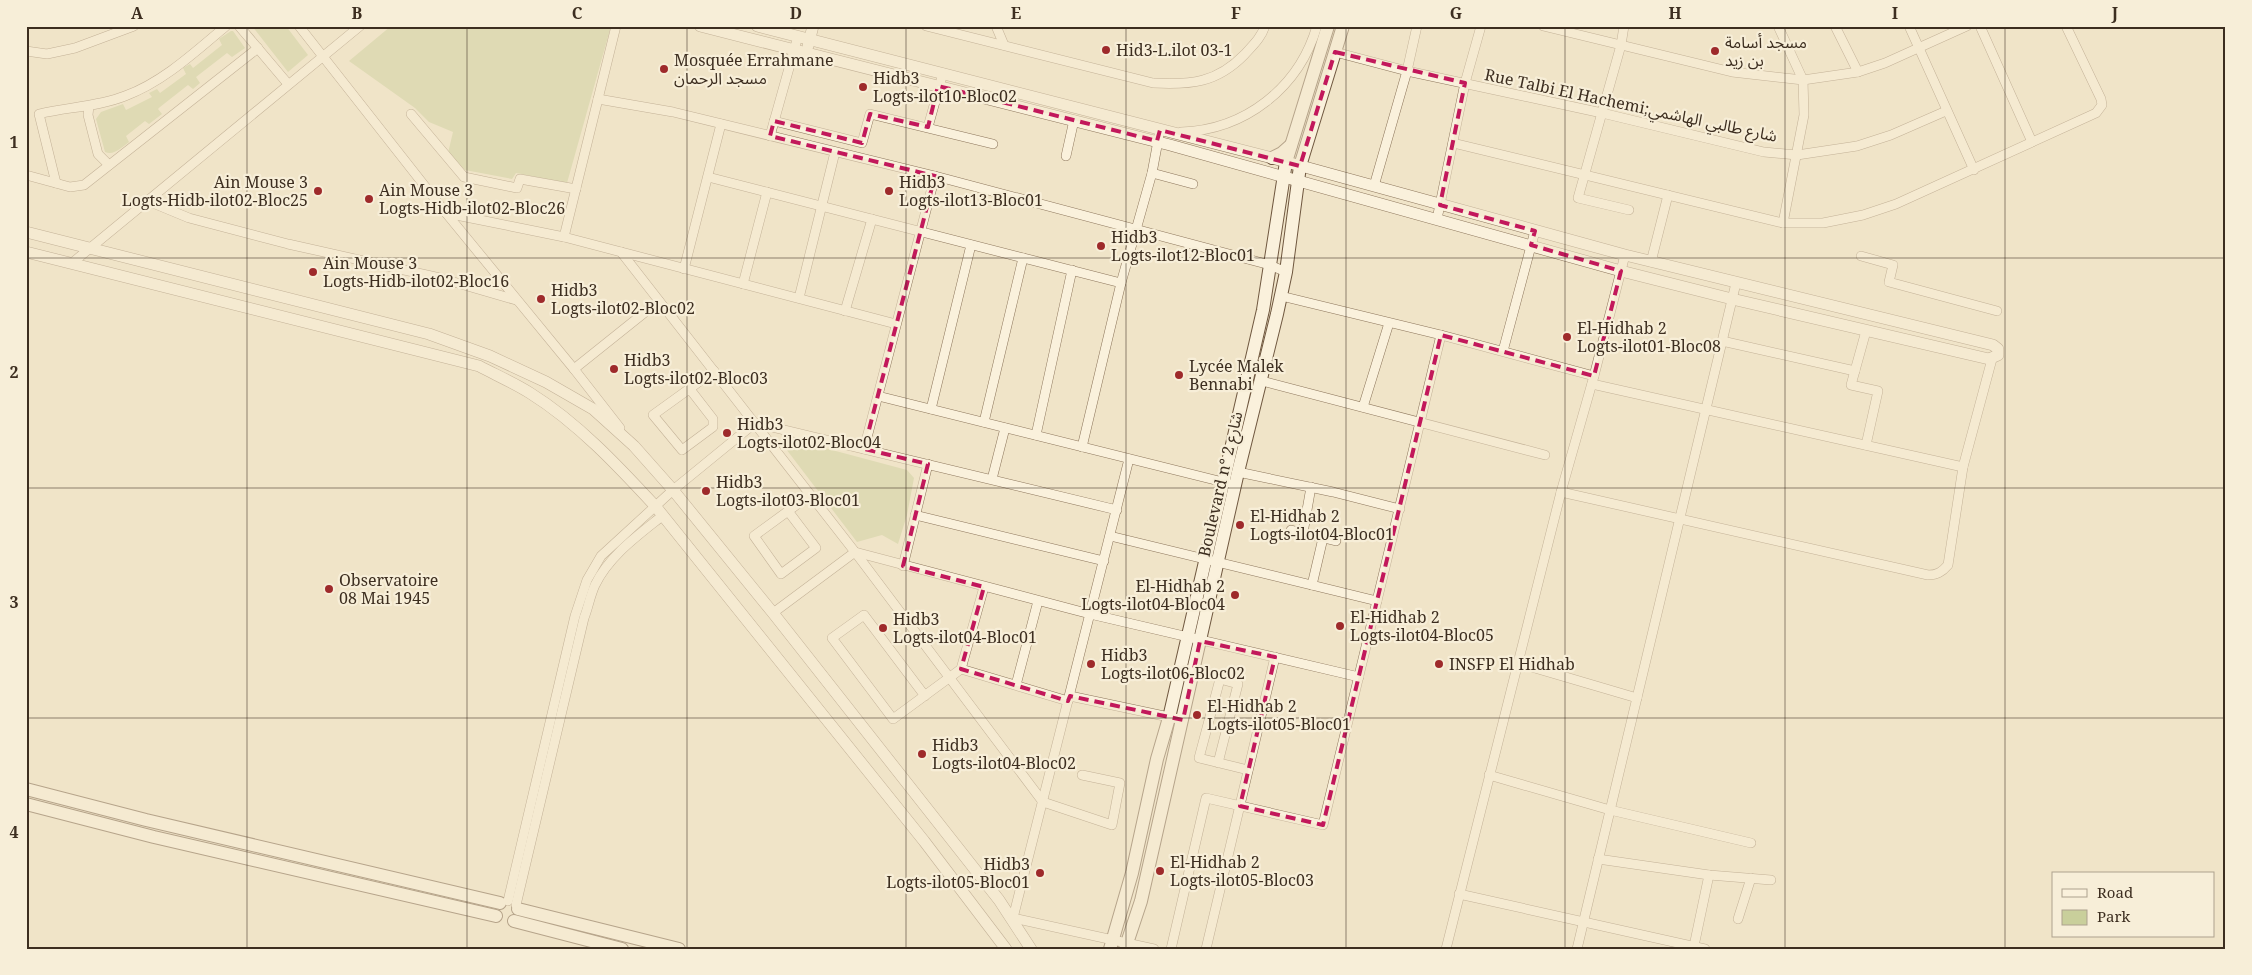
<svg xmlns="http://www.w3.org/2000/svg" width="2252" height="975" font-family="'Noto Serif','Noto Sans Arabic',serif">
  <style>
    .green { fill: #c9cf9b }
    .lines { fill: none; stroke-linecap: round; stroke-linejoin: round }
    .minor-casing { stroke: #8d765c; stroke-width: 10 }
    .tertiary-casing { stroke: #8d765c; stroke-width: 12 }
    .secondary-casing { stroke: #6f573f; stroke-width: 14 }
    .minor { stroke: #faf1dc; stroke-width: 9 }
    .tertiary { stroke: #faf1dc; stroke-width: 11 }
    .secondary { stroke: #faf1dc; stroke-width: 12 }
    .marked { fill: none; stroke: #c2185b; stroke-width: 4; stroke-dasharray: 10 6; stroke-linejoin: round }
    .grid { fill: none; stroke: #3d2e20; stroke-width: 1; stroke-opacity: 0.55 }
    .poi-dot { fill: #9e2a2b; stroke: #f7eed8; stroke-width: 2 }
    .labels { text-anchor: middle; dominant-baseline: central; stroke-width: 4.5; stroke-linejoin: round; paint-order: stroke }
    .poi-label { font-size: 16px; fill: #3d2e20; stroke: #f7eed8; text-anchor: start }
    .street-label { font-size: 16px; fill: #3d2e20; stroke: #f7eed8 }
    .neatline { fill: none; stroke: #3d2e20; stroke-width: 2 }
    .grid-label { font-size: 16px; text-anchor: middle; font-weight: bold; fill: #3d2e20 }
  </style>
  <rect width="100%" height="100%" fill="#f0e4c8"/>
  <g class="green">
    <polygon points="252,26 286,26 308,55 288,72"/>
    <polygon points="391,26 611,26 567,183 516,173 512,179 465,170 448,153 453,132 429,122 415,108 349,61"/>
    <path d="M231,31H233L245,48L232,57L227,53L196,77L200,83L193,89L188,85L160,107L158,109L162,114L149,124L145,121L126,136L129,142C122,147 114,156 105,152L96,119L101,112L123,104L126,110L152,97L149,93L157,89L160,93L186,74L183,68L190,64L193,68L222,45L219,39Z"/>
    <polygon points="787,438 907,470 914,478 907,515 898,544 882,535 857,542 783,445"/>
  </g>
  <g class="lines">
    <g class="minor-casing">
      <g id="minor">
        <polyline points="239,26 288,84"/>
        <polyline points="299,26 446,213 574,369 620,428"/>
        <path d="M926,26L1153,83C1191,85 1217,83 1245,54C1253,45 1261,38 1265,26"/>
        <polyline points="996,26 1004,45"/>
        <polyline points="1543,26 1732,72 1803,80 1858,72 1885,63 1967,26"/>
        <polyline points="1624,26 1621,45 1578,198 1629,210"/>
        <polyline points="1778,26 1803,80 1804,115 1783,223"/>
        <polyline points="1835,26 1858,72"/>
        <polyline points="1909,26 1974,170"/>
        <polyline points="1980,26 2032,142"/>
        <polyline points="26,51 47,54 75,48 134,26"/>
        <polyline points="1335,52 1407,71 1602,113 1764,152 1797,155 1857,146 1891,135 1946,111"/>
        <polyline points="598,99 673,112 935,176 1270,265 1286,272"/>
        <polyline points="89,106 88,115 98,154 109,165"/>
        <polyline points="411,114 464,177 517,188 520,179 576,189"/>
        <polyline points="774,121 862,143 870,114 993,144"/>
        <polyline points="928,127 943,73"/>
        <path d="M1181,132C1245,130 1299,88 1317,26"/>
        <polyline points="770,136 798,36"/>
        <polyline points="1453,143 1783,223 1823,223 1863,215 1896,204 2096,113 2102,105 2101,99 2066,26"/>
        <polyline points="1066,156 1074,120"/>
        <polyline points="1152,173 1193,184"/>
        <polyline points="26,175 70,187 84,185 258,48"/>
        <polyline points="708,177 1121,283"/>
        <path d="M56,183L39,114C67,107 97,107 125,96C163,82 195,52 226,26"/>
        <polyline points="1374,186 1407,71 1417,26"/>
        <polyline points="148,201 189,218 288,244 440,278 516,300"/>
        <polyline points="446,213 564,237 896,324"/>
        <polyline points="1437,219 1465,83 1481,26"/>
        <polyline points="564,237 616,26"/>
        <polyline points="621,252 855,552 1043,802 1112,825 1120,783 1082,775"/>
        <polyline points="1861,256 1893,265 1889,282 1997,311"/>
        <polyline points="1651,262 1668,195"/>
        <polyline points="72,263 360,26"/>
        <polyline points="684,269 721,124"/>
        <polyline points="743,284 767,192"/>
        <polyline points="1281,296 1441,335 1594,376"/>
        <polyline points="799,298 835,152"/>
        <polyline points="845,311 872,219"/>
        <polyline points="1722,341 1855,371"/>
        <polyline points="1503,351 1535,231"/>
        <polyline points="574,369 659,301"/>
        <polyline points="1262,381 1545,455"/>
        <polyline points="1592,384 1963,467"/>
        <polyline points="689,388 713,419 713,427 682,450 653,415 714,371"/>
        <polyline points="878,396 1227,483"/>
        <polyline points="1363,407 1389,323"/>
        <polyline points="931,409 971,245"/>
        <polyline points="984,422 1023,258"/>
        <polyline points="1036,435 1072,270"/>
        <polyline points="1866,445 1878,391 1851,385 1866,331"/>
        <polyline points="1082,447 1121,283 1152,173 1160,130"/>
        <polyline points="864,449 935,176"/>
        <polyline points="1129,459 1013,918 1154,949"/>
        <polyline points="1238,472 1333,492 1400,509"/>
        <polyline points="992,479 1005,428"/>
        <path d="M1561,492L1928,575C1937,575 1942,572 1948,565L1963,467L1992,359"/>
        <polyline points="788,511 816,548 781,574 754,536 810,495"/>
        <polyline points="915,515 1104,561"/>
        <polyline points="1291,530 1336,541"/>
        <polyline points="1303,533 1311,487"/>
        <polyline points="1110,536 1377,601"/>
        <polyline points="903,566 928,464"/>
        <polyline points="1312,585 1323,538"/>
        <polyline points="773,613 855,552 1090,614 1359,677"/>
        <polyline points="1518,663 1637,698"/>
        <polyline points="961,669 1068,701"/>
        <polyline points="1016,685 1038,601"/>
        <polyline points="925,696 864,615 832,638 893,719 961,669 984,587"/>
        <polyline points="1070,696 1183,720"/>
        <polyline points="1218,763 1238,684 1220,679 1199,758 1248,770"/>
        <polyline points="1489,775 1610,810 1751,843"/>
        <polyline points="1598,859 1709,875 1771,880"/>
        <polyline points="1459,894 1705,949"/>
        <polyline points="508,901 575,616 587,580 601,556 673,490 755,423 1117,510"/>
        <path d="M516,905L584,618C588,608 590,596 595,585C609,556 637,536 662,516"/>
        <polyline points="1738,919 1751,878"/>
        <polyline points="1694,946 1709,875"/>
        <polyline points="1171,949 1206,798 1323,825 1441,335"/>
        <polyline points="1206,949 1275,657"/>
        <polyline points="1446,949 1561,492 1594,376 1625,255"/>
        <polyline points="1577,949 1736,283"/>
      </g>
    </g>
    <g class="tertiary-casing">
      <g id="tertiary">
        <polyline points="700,26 1170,145 1621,271 1732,299 1989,359 1998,355 1998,349 1993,345 1625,255 1272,158 757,26"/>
        <polyline points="808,46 813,26"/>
        <polyline points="26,232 429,334 490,356 546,382 593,409 634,446 673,490 773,613 999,900 1031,949"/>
        <path d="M26,252L479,366C496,375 514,383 530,393C578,423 618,466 656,507L924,841L1006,949"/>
      </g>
    </g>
    <g class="secondary-casing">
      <g id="secondary">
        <polyline points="1272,158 1282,153 1291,145"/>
        <polyline points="26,789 146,820 500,903"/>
        <polyline points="26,804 154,837 496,916"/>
        <polyline points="518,909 679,949"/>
        <polyline points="514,921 622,949"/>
        <polyline points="1110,949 1132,873 1157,759 1169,718 1263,310 1286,162 1328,26"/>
        <polyline points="1125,949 1141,901 1238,472 1277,314 1286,272 1300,166 1343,26"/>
      </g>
    </g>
    <use href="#minor" class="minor"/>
    <use href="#tertiary" class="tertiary"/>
    <use href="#secondary" class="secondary"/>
  </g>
  <path d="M0 0H2252V975H0ZM1335,52L1465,83L1440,205L1535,231L1531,245L1621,271L1594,376L1441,335L1323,825L1240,806L1275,657L1200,641L1183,720L1070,696L1068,701L961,669L984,587L903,566L928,464L864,449L935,176L770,136L774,121L862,143L870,114L928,127L938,86L1157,141L1160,130L1300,166Z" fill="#f0e4c8" fill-opacity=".55" fill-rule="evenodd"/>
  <path class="marked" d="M1335,52L1465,83L1440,205L1535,231L1531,245L1621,271L1594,376L1441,335L1323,825L1240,806L1275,657L1200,641L1183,720L1070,696L1068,701L961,669L984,587L903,566L928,464L864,449L935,176L770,136L774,121L862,143L870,114L928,127L938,86L1157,141L1160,130L1300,166Z"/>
  <path class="grid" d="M247,26V949M467,26V949M687,26V949M906,26V949M1126,26V949M1346,26V949M1565,26V949M1785,26V949M2005,26V949M26,258H2226M26,488H2226M26,718H2226"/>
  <g class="poi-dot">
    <circle cx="1106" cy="50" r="5"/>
    <circle cx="1715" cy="51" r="5"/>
    <circle cx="664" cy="69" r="5"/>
    <circle cx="863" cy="87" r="5"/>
    <circle cx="318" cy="191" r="5"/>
    <circle cx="889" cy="191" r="5"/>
    <circle cx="369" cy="199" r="5"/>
    <circle cx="1101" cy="246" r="5"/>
    <circle cx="313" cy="272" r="5"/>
    <circle cx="541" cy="299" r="5"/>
    <circle cx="1567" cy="337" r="5"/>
    <circle cx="614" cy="369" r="5"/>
    <circle cx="1179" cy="375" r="5"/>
    <circle cx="727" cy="433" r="5"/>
    <circle cx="706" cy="491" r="5"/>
    <circle cx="1240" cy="525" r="5"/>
    <circle cx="329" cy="589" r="5"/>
    <circle cx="1235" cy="595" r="5"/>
    <circle cx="1340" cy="626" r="5"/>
    <circle cx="883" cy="628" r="5"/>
    <circle cx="1091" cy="664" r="5"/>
    <circle cx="1439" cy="664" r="5"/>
    <circle cx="1197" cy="715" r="5"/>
    <circle cx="922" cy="754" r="5"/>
    <circle cx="1160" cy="871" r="5"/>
    <circle cx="1040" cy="873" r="5"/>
  </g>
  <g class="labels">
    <g class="poi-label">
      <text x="1725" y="42">مسجد أسامة<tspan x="1725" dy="18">بن زيد</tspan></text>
      <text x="1116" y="50">Hid3-L.ilot 03-1</text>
      <text x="674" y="60">Mosquée Errahmane<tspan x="674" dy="18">مسجد الرحمان</tspan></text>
      <text x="873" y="78">Hidb3<tspan x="873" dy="18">Logts-ilot10-Bloc02</tspan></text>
      <text x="308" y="182" text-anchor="end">Ain Mouse 3<tspan x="308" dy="18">Logts-Hidb-ilot02-Bloc25</tspan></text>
      <text x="899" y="182">Hidb3<tspan x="899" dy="18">Logts-ilot13-Bloc01</tspan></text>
      <text x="379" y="190">Ain Mouse 3<tspan x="379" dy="18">Logts-Hidb-ilot02-Bloc26</tspan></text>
      <text x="1111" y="237">Hidb3<tspan x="1111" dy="18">Logts-ilot12-Bloc01</tspan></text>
      <text x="323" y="263">Ain Mouse 3<tspan x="323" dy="18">Logts-Hidb-ilot02-Bloc16</tspan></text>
      <text x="551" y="290">Hidb3<tspan x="551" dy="18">Logts-ilot02-Bloc02</tspan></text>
      <text x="1577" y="328">El-Hidhab 2<tspan x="1577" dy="18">Logts-ilot01-Bloc08</tspan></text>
      <text x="624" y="360">Hidb3<tspan x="624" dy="18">Logts-ilot02-Bloc03</tspan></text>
      <text x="1189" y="366">Lycée Malek<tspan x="1189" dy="18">Bennabi</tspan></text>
      <text x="737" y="424">Hidb3<tspan x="737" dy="18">Logts-ilot02-Bloc04</tspan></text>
      <text x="716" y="482">Hidb3<tspan x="716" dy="18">Logts-ilot03-Bloc01</tspan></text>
      <text x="1250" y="516">El-Hidhab 2<tspan x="1250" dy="18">Logts-ilot04-Bloc01</tspan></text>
      <text x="339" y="580">Observatoire<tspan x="339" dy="18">08 Mai 1945</tspan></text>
      <text x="1225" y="586" text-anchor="end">El-Hidhab 2<tspan x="1225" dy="18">Logts-ilot04-Bloc04</tspan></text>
      <text x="1350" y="617">El-Hidhab 2<tspan x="1350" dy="18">Logts-ilot04-Bloc05</tspan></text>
      <text x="893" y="619">Hidb3<tspan x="893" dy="18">Logts-ilot04-Bloc01</tspan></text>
      <text x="1101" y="655">Hidb3<tspan x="1101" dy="18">Logts-ilot06-Bloc02</tspan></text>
      <text x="1449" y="664">INSFP El Hidhab</text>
      <text x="1207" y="706">El-Hidhab 2<tspan x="1207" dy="18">Logts-ilot05-Bloc01</tspan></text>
      <text x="932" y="745">Hidb3<tspan x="932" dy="18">Logts-ilot04-Bloc02</tspan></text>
      <text x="1170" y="862">El-Hidhab 2<tspan x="1170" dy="18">Logts-ilot05-Bloc03</tspan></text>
      <text x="1030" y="864" text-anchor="end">Hidb3<tspan x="1030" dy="18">Logts-ilot05-Bloc01</tspan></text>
    </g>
    <g class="street-label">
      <text transform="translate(1631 105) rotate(12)">Rue Talbi El Hachemi;شارع طالبي الهاشمي</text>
      <text transform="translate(1220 484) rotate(-77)">Boulevard n° شارع 2</text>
    </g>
  </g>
  <rect width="2252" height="975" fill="none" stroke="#f7eed8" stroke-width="55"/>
  <rect x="2052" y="872" width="162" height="65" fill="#f7eed8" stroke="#ada18e"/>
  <rect x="2062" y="889" width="25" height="8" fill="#faf1dc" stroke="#ada18e"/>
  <text x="2097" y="898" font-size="15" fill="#3d2e20">Road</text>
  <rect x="2062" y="910" width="25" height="15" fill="#c9cf9b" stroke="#ada18e"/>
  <text x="2097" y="922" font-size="15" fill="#3d2e20">Park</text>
  <rect x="28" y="28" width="2196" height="920" class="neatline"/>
  <g class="grid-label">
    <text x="137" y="19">A</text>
    <text x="357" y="19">B</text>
    <text x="577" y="19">C</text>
    <text x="796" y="19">D</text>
    <text x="1016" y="19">E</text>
    <text x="1236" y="19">F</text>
    <text x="1456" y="19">G</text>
    <text x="1675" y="19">H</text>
    <text x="1895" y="19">I</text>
    <text x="2115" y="19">J</text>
    <text x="14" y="148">1</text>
    <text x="14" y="378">2</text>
    <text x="14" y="608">3</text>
    <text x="14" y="838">4</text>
  </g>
</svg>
